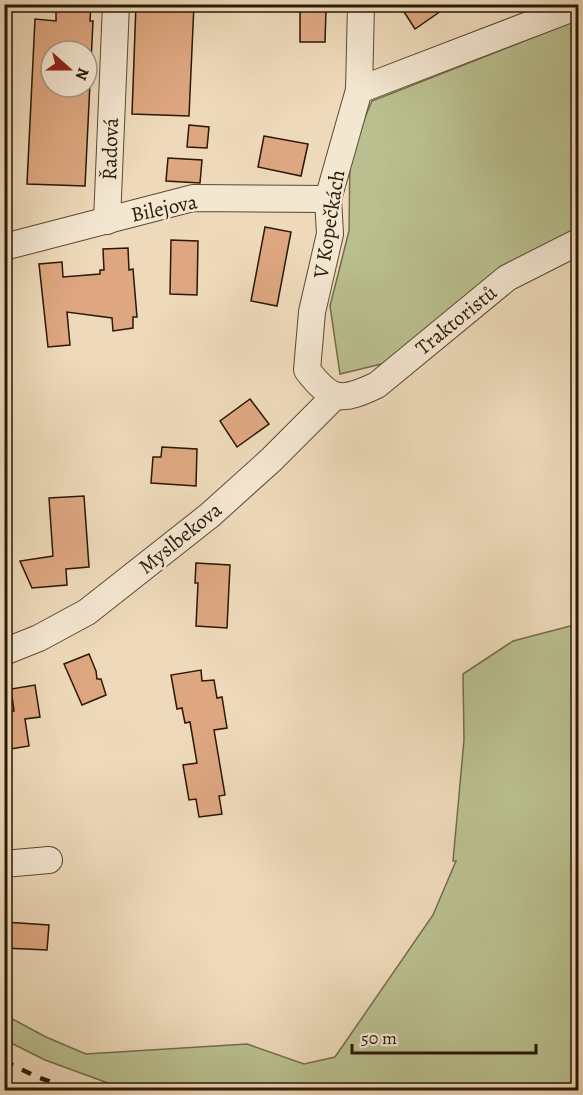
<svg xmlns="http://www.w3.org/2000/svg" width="583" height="1095" font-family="Alegreya,serif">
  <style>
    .green { fill: #babf8f; stroke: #726c4a; stroke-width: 1.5 }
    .building { fill: #dea781; stroke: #291905; stroke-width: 1.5; fill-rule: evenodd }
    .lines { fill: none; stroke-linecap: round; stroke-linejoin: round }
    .minor-casing { stroke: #5a4932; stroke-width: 28 }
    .minor { stroke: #f4e7d2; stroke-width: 26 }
    .rail { stroke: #291905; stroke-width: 4.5; stroke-dasharray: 10 10; stroke-linecap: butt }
    .labels { text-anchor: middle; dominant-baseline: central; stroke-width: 5; stroke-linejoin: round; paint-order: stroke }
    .street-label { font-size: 21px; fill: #291905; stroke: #f4e7d2 }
  </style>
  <rect width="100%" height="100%" fill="#eedaba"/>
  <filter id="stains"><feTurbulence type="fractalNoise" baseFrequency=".00333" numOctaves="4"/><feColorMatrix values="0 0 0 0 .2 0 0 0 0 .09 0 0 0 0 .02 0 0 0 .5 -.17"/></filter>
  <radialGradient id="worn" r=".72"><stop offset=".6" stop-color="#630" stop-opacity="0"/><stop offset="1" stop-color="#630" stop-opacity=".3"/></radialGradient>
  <g class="green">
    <polygon points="578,20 578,245 398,360 340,374 330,306 349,231 350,152 372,101"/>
    <polygon points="578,624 578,1090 127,1090 45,1060 5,1040 5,1015 46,1037 86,1054 247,1044 304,1064 335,1057 433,915 456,861 453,861 464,740 463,674 513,641"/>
  </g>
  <g class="building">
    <path d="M56,4H91L90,21H93L85,186L27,184L35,19L56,21ZM51,51H87V87H51Z"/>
    <polygon points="136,4 194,4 189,116 132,114"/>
    <polygon points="399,4 451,4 415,29"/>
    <polygon points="326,10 325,42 300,42 300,11"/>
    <polygon points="189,125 209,127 207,148 187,147"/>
    <polygon points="264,136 308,144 301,176 258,167"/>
    <polygon points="168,158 202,160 200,183 166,181"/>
    <polygon points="265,227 291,232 277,306 251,301"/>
    <polygon points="171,240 198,241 197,295 170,294"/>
    <polygon points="128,248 129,270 133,269 137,317 133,317 133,328 113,331 112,318 67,312 70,345 48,347 39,264 62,262 63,277 100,274 100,270 104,270 103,249"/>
    <polygon points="250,399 269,424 237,447 220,421"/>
    <polygon points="162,447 197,449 196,486 151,483 153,457 161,457"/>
    <polygon points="84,496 89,567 66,569 67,585 32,588 20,561 53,556 49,498"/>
    <polygon points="196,563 230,565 227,628 196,626 198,583 195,583"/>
    <polygon points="89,654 96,671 97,679 101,679 106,695 82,705 64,664"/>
    <polygon points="201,670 202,681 214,680 217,698 222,697 227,728 214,730 225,795 219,796 222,814 199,817 196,799 189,800 183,765 197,763 190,722 185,723 182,708 177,709 171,675"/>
    <polygon points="35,685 40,717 25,719 29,746 4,750 4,713 14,711 11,689"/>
    <polygon points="4,922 49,925 47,950 4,948"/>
  </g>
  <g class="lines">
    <g class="minor-casing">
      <g id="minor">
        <path d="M361,4L359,90L328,199L330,234L312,312L307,370C332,402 341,402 377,385L507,278L578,242"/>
        <polyline points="359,90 578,6"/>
        <polyline points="107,221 116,4"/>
        <polyline points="4,247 193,198 328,199"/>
        <polyline points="4,652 39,638 87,612 210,515 271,460 335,396"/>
        <polyline points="4,864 49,860"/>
      </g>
    </g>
    <use href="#minor" class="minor"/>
    <polyline class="rail" points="4,1061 37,1077 74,1090"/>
  </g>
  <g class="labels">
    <g class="street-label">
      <text transform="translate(110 149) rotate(-88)">Řadová</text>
      <text transform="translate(164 208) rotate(-12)">Bilejova</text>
      <text transform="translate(329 224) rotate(-81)">V Kopečkách</text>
      <text transform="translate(456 320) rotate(-39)">Traktoristů</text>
      <text transform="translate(180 538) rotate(-39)">Myslbekova</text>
    </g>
  </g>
  <rect width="583" height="1095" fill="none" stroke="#eedaba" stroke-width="24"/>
  <rect x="6" y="6" width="571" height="1083" fill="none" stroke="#291905" stroke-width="3"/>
  <rect x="12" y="12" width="559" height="1071" fill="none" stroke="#291905" stroke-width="1.5"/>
  <g transform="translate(69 69) rotate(111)"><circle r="28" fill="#f4e7d2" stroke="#a39580" stroke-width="1.5"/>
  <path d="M0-4.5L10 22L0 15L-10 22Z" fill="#8f2418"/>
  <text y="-9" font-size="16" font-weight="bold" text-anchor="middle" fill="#291905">N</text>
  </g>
  <path d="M352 1044v9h184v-9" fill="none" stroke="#291905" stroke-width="3"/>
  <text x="361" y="1044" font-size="18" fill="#291905" stroke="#f4e7d2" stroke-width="4.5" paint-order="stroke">50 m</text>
  <rect width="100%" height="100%" filter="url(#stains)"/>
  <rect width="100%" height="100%" fill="url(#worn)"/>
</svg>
